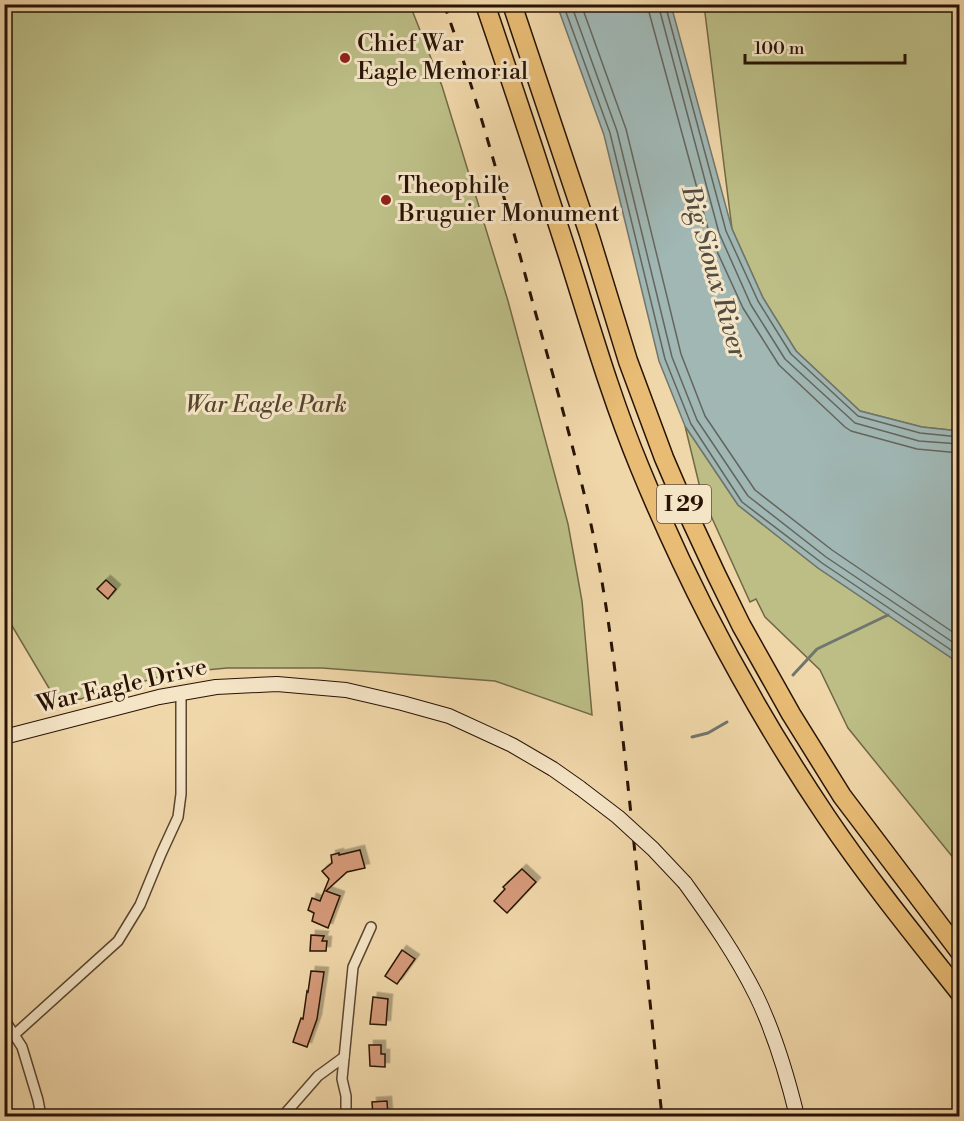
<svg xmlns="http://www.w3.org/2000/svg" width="964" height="1121" font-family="'Libre Bodoni',serif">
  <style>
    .green { fill: #bcbe86; stroke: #726846; stroke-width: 1.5 }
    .water { fill: #a0b7b4; stroke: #70756e; stroke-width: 1.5 }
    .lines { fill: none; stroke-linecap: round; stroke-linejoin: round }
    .shore { stroke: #64655c; stroke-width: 1.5 }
    .stream { stroke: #70756e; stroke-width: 3 }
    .building { fill: #d59979; stroke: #281305; stroke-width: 1.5; filter: url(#shadow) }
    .street-casing { stroke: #5a442e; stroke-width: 12 }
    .secondary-casing { stroke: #281305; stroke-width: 16 }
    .highway-casing { stroke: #281305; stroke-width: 21 }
    .street { stroke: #f5e5c7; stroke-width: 9 }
    .secondary { stroke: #f5e5c7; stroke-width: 14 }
    .highway { stroke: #e8bc74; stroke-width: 18 }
    .rail { stroke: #281305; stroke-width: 3; stroke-dasharray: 10 10; stroke-linecap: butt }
    .secondary-bridge-casing { stroke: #281305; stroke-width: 16; stroke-linecap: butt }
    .secondary-bridge { stroke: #f5e5c7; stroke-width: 14 }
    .poi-dot { fill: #8f2418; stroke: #f5e5c7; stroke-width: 2 }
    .labels { text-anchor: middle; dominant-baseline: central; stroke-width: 6; stroke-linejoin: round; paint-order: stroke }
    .shield { fill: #f5e5c7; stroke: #66523f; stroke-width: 1.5 }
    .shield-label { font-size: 22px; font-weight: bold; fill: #281305 }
    .poi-label { font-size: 24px; fill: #281305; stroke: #f5e5c7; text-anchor: start }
    .park-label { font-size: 24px; font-style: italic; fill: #54462c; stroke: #f5e5c7 }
    .street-label { font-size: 24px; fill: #281305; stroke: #f5e5c7 }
    .water-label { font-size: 26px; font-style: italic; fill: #524c42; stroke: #f5e5c7 }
  </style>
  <defs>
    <filter id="shadow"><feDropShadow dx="4.5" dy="-4.5" stdDeviation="0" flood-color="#0004"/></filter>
  </defs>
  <rect width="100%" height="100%" fill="#f0d7a9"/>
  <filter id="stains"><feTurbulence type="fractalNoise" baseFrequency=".00333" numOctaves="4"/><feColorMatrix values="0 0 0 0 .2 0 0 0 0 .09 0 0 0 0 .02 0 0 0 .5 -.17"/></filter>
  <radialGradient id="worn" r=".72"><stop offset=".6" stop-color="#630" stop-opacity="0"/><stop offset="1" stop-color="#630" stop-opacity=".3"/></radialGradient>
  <g class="green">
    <polygon points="5,5 410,5 442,86 508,301 568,524 582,601 592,715 495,681 322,668 227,668 185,672 159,677 59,705 5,614"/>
    <polygon points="704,5 959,5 959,431 922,427 860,411 796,351 763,298 732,229"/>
    <polygon points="685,426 738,505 818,568 959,663 959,863 955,860 848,728 820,670 765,617 756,599 750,602 702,496"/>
  </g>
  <polygon class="water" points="557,5 671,5 732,229 763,298 796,351 860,411 922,427 959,431 959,663 818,568 738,505 685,426 659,361 604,135"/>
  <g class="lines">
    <g class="shore">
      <polyline points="563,4 610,133 665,359 691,424 742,502 822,563 960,656"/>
      <polyline points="571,4 617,131 672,357 697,420 748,496 826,557 960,647"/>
      <polyline points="581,4 626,129 681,354 705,416 755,490 832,550 960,637"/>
      <polyline points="649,4 649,12 710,236 743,308 779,365 845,427 851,431 917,449 960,453"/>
      <polyline points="658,4 719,233 751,305 785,359 855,423 919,441 960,444"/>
      <polyline points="665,4 726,231 758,301 791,354 858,416 920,433 960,437"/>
    </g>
    <g class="stream">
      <polyline points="793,675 817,649 888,615"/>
      <polyline points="692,737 708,733 727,722"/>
    </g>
  </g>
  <g class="building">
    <polygon points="106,580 116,589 108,599 97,589"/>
    <polygon points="360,850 365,868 347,872 326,891 340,896 328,928 312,921 314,913 308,910 312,898 320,901 329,879 322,871 332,863 331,855 339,853 339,855"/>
    <polygon points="522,869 536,882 507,913 494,901 505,889 503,887"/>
    <polygon points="311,935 324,936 322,941 327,941 326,951 310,951"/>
    <polygon points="402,950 415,959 397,984 385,976"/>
    <polygon points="311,971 324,972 317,1019 307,1047 293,1042 301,1018 303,1019 307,991 308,992"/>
    <polygon points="373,997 388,999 386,1025 370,1024"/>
    <polygon points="369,1045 381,1045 381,1054 385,1054 385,1067 370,1066"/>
    <polygon points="387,1101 388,1116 373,1116 372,1102"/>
  </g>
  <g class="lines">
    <g class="street-casing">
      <g id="street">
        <polyline points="4,1019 22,1047 38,1100 41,1116"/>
        <polyline points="14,1035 118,941 140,905 161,854 178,817 181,794 181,693"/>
        <polyline points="283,1116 318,1076 344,1057"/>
        <polyline points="346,1116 346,1096 342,1079 353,967 371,927"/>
      </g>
    </g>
    <g class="secondary-casing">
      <g id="secondary">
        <polyline points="4,737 159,697 216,687 277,684 346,690 402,703 449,716 512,745 553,769 580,788"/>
        <path d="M685,883C711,919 736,955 756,995C775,1034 787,1075 797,1116"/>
      </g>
    </g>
    <g class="highway-casing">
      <g id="highway">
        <path d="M485,4C515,92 544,180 572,268C593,335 613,403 640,468C690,590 752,706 826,816C867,877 914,935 960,993"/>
        <polyline points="512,4 589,234 628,361 664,458 689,516 716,574 741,625 791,714 842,796 960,952"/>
      </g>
    </g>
    <use href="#street" class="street"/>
    <use href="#secondary" class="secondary"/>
    <use href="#highway" class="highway"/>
    <path class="rail" d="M444,4C480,105 507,208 535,311C561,404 589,498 604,594C613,649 619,704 625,758C638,878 649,997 662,1116"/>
    <g class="secondary-bridge-casing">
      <polyline id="secondary-bridge" points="580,788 618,817 653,849 685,883"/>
    </g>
    <use href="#secondary-bridge" class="secondary-bridge"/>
  </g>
  <g class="poi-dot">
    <circle cx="345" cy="58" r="6"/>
    <circle cx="386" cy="200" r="6"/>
  </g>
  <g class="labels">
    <rect class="shield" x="657" y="485" width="54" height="38" rx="4.5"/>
    <g class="shield-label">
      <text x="684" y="504">I 29</text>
    </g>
    <g class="poi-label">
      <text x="357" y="44">Chief War<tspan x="357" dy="28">Eagle Memorial</tspan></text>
      <text x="398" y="186">Theophile<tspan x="398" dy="28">Bruguier Monument</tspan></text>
    </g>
    <g class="park-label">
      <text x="266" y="405">War Eagle Park</text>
    </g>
    <g class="street-label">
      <text transform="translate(122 686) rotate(-13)">War Eagle Drive</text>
    </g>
    <g class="water-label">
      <text transform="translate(714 272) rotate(74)">Big Sioux River</text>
    </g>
  </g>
  <rect width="964" height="1121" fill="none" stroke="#f0d7a9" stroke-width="24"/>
  <rect x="6" y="6" width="952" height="1109" fill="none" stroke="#281305" stroke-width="3"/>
  <rect x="12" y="12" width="940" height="1097" fill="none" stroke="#281305" stroke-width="1.5"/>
  <path d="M745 54v9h160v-9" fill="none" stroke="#281305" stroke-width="3"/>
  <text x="754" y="54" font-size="18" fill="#281305" stroke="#f5e5c7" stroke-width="4.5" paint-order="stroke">100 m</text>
  <rect width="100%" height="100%" filter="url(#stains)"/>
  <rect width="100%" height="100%" fill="url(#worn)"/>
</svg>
